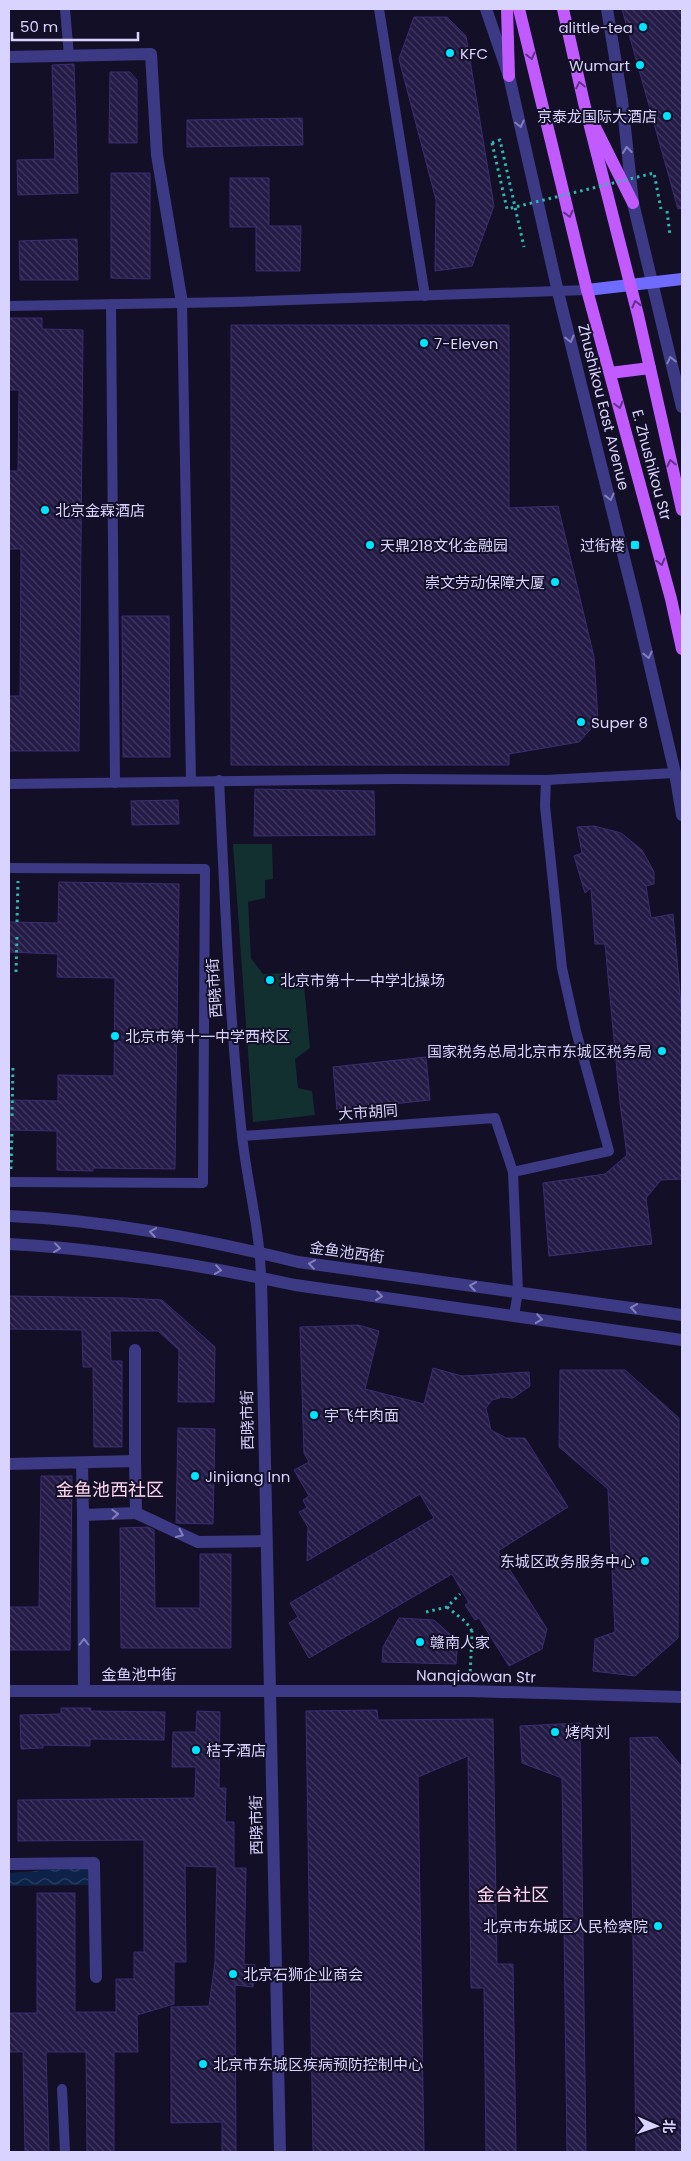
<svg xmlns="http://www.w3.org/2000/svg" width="691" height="2161" font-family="Poppins,'Noto Sans SC',sans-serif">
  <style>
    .grass { fill: #12302f }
    .water { fill: url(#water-waves) }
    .building { fill: url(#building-back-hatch); stroke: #3b2d73 }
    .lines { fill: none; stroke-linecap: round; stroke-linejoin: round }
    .path { stroke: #2fb8b0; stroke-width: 3; stroke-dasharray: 2.5 4; stroke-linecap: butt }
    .service { stroke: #3d3a85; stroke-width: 10 }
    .minor { stroke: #3d3a85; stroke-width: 12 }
    .tertiary { stroke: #3d3a85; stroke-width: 12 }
    .secondary { stroke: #6f6bff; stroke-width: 12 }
    .primary { stroke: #c25bff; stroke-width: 12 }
    .path-bridge { stroke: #2fb8b0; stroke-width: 3; stroke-dasharray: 2.5 4; stroke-linecap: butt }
    .oneway { stroke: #623188 }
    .oneway2 { stroke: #837fbc }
    .poi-dot { fill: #00e5ff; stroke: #130f26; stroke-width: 2 }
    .labels { text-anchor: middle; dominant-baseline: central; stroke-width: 4; stroke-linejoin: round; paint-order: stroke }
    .poi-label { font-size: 15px; fill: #d9d4ff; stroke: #130f26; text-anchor: start }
    .street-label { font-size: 15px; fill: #d9d4ff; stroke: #130f26 }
    .quarter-label { font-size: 18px; fill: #ffd6f0; stroke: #130f26 }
  </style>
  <defs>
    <pattern id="water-waves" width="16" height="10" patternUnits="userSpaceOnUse" patternTransform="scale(1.25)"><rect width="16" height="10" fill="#0c2248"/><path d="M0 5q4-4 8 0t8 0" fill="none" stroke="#2f4163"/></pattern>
    <pattern id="building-back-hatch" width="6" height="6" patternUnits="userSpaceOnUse" patternTransform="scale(1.25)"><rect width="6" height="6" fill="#241b47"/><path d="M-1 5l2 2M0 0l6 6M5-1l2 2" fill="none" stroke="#433b63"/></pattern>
  </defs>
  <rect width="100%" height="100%" fill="#130f26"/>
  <polygon class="grass" points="233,844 272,844 273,879 265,880 265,898 248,902 251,958 263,974 289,973 304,985 310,1048 295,1059 298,1088 312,1091 315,1115 253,1122"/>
  <polygon class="water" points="89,1867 88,1885 9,1886 9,1873"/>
  <g class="building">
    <polygon points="622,9 682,9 682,208 678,209"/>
    <polygon points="414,17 447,17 466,36 494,206 472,266 435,271 436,200 399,59"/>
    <polygon points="74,64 78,193 18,195 17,160 55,159 52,65"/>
    <polygon points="110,72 130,72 137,80 137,143 109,143"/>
    <polygon points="302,118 303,145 187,147 187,120"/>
    <polygon points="111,173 150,173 150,279 111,278"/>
    <polygon points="230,178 269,178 269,226 301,226 300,271 256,271 256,227 230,227"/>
    <polygon points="77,239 78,280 20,280 19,241"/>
    <polygon points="9,318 42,318 42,329 83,330 79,751 9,751 9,696 20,696 21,549 9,549 9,471 18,471 19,390 9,390"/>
    <polygon points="231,325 509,325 509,508 558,506 594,657 598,721 579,742 509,754 509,765 231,765"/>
    <polygon points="122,616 169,616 170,757 123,757"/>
    <polygon points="255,789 374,791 375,835 254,836"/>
    <polygon points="178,800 179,824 132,825 131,801"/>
    <polygon points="594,826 621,833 642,850 654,872 654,884 646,886 651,918 673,914 682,1017 682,1179 661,1180 646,1198 652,1244 549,1256 543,1183 605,1174 627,1155 620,1103 605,944 595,944 591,888 585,893 574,856 582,853 577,827"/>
    <polygon points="59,882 179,884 175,1169 93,1168 93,1171 57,1170 57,1131 9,1130 9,1100 58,1101 58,1075 114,1076 115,978 57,977 58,954 9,952 9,922 58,923"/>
    <polygon points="426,1057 430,1100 337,1110 333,1067"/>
    <polygon points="9,1296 126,1298 162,1300 215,1347 214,1402 178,1402 179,1350 158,1331 110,1331 111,1361 122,1361 122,1447 94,1447 93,1367 83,1367 82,1330 9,1329"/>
    <polygon points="358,1325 379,1331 365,1389 424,1404 433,1368 462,1376 529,1372 530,1386 513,1398 501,1397 498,1395 500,1398 492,1400 486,1408 491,1430 506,1438 525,1438 568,1507 498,1551 547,1629 542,1649 509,1666 479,1618 475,1620 465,1605 469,1603 452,1574 309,1658 289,1623 298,1617 290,1603 434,1518 420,1494 307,1561 308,1527 299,1512 307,1508 303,1500 309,1496 294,1470 309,1462 304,1453 300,1327"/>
    <polygon points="560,1370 625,1370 679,1418 678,1638 635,1676 593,1671 595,1639 615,1632 608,1489 559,1447"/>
    <polygon points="178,1428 215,1429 213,1524 176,1523"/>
    <polygon points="41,1476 72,1476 70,1650 9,1650 9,1607 39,1607"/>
    <polygon points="148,1527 154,1530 155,1608 200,1608 200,1554 231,1554 231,1648 121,1648 120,1528"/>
    <polygon points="399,1618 434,1620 453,1637 457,1650 456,1664 382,1662 383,1647"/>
    <polygon points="61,1708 91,1708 90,1711 165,1712 164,1740 90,1739 90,1746 43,1745 43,1748 21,1749 20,1715 61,1714"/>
    <polygon points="377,1710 378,1720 493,1719 497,1964 513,1964 516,2152 486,2152 484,1988 471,1988 468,1756 418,1777 424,2152 313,2152 306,1711"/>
    <polygon points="197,1711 220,1712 219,1788 226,1788 225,1822 234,1822 234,1868 246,1868 244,1964 255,1965 253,1987 235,1985 236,2152 222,2152 222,2122 171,2123 171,2007 209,2006 215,1962 217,1867 185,1866 186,1962 174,1962 174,2004 137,2015 138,2052 114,2052 114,2152 87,2152 86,2052 46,2052 49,2152 25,2152 23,2052 9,2052 9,2013 37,2013 37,1893 75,1893 75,2012 116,2012 116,1979 134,1979 134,1952 144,1952 144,1840 18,1841 18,1800 195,1798 196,1767 172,1767 173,1732 196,1732"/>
    <polygon points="580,1723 586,2152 567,2152 562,1778 522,1763 520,1726"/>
    <polygon points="657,1737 682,1767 682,2152 636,2152 630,1738"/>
  </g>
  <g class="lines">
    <g class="path">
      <polyline points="492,143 500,140 524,247"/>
      <polyline points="667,211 670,235"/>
      <polyline points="17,922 18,881"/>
      <polyline points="16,972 17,936"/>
      <polyline points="12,1116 13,1065"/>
      <polyline points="11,1169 12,1130"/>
      <polyline points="447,1607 466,1622 472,1631 475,1630"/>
      <polyline points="426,1612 447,1607 460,1594"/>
      <polyline points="470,1678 472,1631"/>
    </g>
    <g class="service">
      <polyline points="65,9 69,56"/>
      <polyline points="379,9 425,296"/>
      <polyline points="182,303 191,781"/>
      <polyline points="111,304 115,783"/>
      <polyline points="9,306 233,302 587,290"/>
      <path d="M219,780C225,898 229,1017 242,1135C247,1183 260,1229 261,1278"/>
      <polyline points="9,784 396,779 546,780 675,773"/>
      <polyline points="9,868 205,869 203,1183 9,1182"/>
      <polyline points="242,1136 495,1118 513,1172 609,1151 576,1031 562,968 545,806 546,780"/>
      <polyline points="513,1172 518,1292 514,1315"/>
      <polyline points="62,2089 65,2152"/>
    </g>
    <g class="minor">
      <polyline points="9,57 151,54 157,155 182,303"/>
      <polyline points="261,1278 280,2152"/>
      <polyline points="135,1350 135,1461"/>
      <polyline points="9,1464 135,1461 136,1513 83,1515 82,1463"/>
      <polyline points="136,1513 198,1542 266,1541"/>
      <polyline points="83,1515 84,1691"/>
      <polyline points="9,1691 469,1691 682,1697"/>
      <polyline points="9,1864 94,1863 96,1977"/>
    </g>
    <g class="tertiary">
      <polyline points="486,9 509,76 558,292 635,602 675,773 682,815"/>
      <polyline points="607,9 622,100 633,203 682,407"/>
      <path d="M9,1216C106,1220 203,1239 298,1262L682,1315"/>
      <path d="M9,1244C105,1249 201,1265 295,1285L682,1340"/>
    </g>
    <polyline class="secondary" points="587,290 682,279"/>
    <g class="primary">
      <polyline points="507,9 509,76"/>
      <polyline points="519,9 587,290 671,599 682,649"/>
      <polyline points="563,9 584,103 638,315 682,510"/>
      <polyline points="595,127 633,203"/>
      <polyline points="610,373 650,368"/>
    </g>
    <polyline class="path-bridge" points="492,143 507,209 654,173 661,209"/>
  </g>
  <defs><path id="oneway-chevron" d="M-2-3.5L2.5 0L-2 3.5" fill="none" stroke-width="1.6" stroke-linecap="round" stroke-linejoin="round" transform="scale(1.25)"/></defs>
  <g class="oneway">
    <use href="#oneway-chevron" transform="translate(531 56) rotate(76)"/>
    <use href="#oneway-chevron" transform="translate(580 85) rotate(-102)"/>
    <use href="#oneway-chevron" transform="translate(569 214) rotate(76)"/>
    <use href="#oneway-chevron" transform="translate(636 304) rotate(-104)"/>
    <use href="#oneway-chevron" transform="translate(619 405) rotate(75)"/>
    <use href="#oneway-chevron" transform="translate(671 463) rotate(-103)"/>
    <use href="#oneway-chevron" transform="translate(661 562) rotate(75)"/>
  </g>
  <g class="oneway2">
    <use href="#oneway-chevron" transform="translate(520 124) rotate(77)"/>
    <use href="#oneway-chevron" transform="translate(627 150) rotate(-96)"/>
    <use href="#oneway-chevron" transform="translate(570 339) rotate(76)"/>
    <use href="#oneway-chevron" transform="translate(671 360) rotate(-103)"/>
    <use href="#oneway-chevron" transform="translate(610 497) rotate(76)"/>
    <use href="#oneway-chevron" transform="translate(648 655) rotate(77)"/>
    <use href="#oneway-chevron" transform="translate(153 1232) rotate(-171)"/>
    <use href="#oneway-chevron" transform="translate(57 1248) rotate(7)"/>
    <use href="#oneway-chevron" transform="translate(312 1264) rotate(-172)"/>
    <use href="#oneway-chevron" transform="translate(218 1270) rotate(8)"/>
    <use href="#oneway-chevron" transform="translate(473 1286) rotate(-172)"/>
    <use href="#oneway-chevron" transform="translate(379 1296) rotate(7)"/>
    <use href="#oneway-chevron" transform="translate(634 1308) rotate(-172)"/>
    <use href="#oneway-chevron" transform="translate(539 1319) rotate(9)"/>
    <use href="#oneway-chevron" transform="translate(115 1514) rotate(-2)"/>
    <use href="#oneway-chevron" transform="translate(180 1534) rotate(25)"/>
    <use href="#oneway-chevron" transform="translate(84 1642) rotate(-90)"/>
  </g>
  <g class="poi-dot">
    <circle cx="643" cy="27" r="5"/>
    <circle cx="450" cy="53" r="5"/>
    <circle cx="640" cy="65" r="5"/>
    <circle cx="667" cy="116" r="5"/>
    <circle cx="424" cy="343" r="5"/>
    <circle cx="45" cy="510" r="5"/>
    <circle cx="370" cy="545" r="5"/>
    <rect x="630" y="540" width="10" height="10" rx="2.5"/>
    <circle cx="555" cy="582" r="5"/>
    <circle cx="581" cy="722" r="5"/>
    <circle cx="270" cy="980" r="5"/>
    <circle cx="115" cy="1036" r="5"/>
    <circle cx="662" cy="1051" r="5"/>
    <circle cx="314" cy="1415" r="5"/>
    <circle cx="195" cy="1476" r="5"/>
    <circle cx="645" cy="1561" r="5"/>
    <circle cx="420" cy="1642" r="5"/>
    <circle cx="555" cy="1732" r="5"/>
    <circle cx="196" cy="1750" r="5"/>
    <circle cx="658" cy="1926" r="5"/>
    <circle cx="233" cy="1974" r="5"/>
    <circle cx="203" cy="2064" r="5"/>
  </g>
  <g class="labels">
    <g class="poi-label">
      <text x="633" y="27" text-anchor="end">alittle-tea</text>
      <text x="460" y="53">KFC</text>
      <text x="630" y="65" text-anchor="end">Wumart</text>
      <text x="657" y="116" text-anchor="end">京泰龙国际大酒店</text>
      <text x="434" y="343">7-Eleven</text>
      <text x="55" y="510">北京金霖酒店</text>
      <text x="380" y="545">天鼎218文化金融园</text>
      <text x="625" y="545" text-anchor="end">过街楼</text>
      <text x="545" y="582" text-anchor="end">崇文劳动保障大厦</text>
      <text x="591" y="722">Super 8</text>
      <text x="280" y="980">北京市第十一中学北操场</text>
      <text x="125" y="1036">北京市第十一中学西校区</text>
      <text x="652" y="1051" text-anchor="end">国家税务总局北京市东城区税务局</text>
      <text x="324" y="1415">宇飞牛肉面</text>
      <text x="205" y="1476">Jinjiang Inn</text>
      <text x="635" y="1561" text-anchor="end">东城区政务服务中心</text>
      <text x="430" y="1642">赣南人家</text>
      <text x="565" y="1732">烤肉刘</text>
      <text x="206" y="1750">桔子酒店</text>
      <text x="648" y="1926" text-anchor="end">北京市东城区人民检察院</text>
      <text x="243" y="1974">北京石狮企业商会</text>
      <text x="213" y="2064">北京市东城区疾病预防控制中心</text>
    </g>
    <g class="street-label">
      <text transform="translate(604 407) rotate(76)">Zhushikou East Avenue</text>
      <text transform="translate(652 465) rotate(75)">E. Zhushikou Str</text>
      <text transform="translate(214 988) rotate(-94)">西晓市街</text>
      <text transform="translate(368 1112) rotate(-4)">大市胡同</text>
      <text transform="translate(347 1252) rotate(8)">金鱼池西街</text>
      <text transform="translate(247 1420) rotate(-91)">西晓市街</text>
      <text x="139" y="1674">金鱼池中街</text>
      <text transform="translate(476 1676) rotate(1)">Nanqiaowan Str</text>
      <text transform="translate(256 1825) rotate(-91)">西晓市街</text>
    </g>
    <g class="quarter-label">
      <text x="110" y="1489">金鱼池西社区</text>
      <text x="513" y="1894">金台社区</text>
    </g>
  </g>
  <rect width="691" height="2161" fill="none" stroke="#d9d4ff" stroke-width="20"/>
  <g transform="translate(656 2126) rotate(92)" stroke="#130f26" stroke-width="4" paint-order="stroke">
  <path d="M0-4L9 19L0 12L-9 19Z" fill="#d9d4ff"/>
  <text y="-8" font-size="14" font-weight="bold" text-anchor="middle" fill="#d9d4ff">北</text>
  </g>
  <path d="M12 32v8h126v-8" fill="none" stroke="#d9d4ff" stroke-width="2.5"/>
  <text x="20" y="32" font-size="15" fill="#d9d4ff" stroke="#130f26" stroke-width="4" paint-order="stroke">50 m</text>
</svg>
